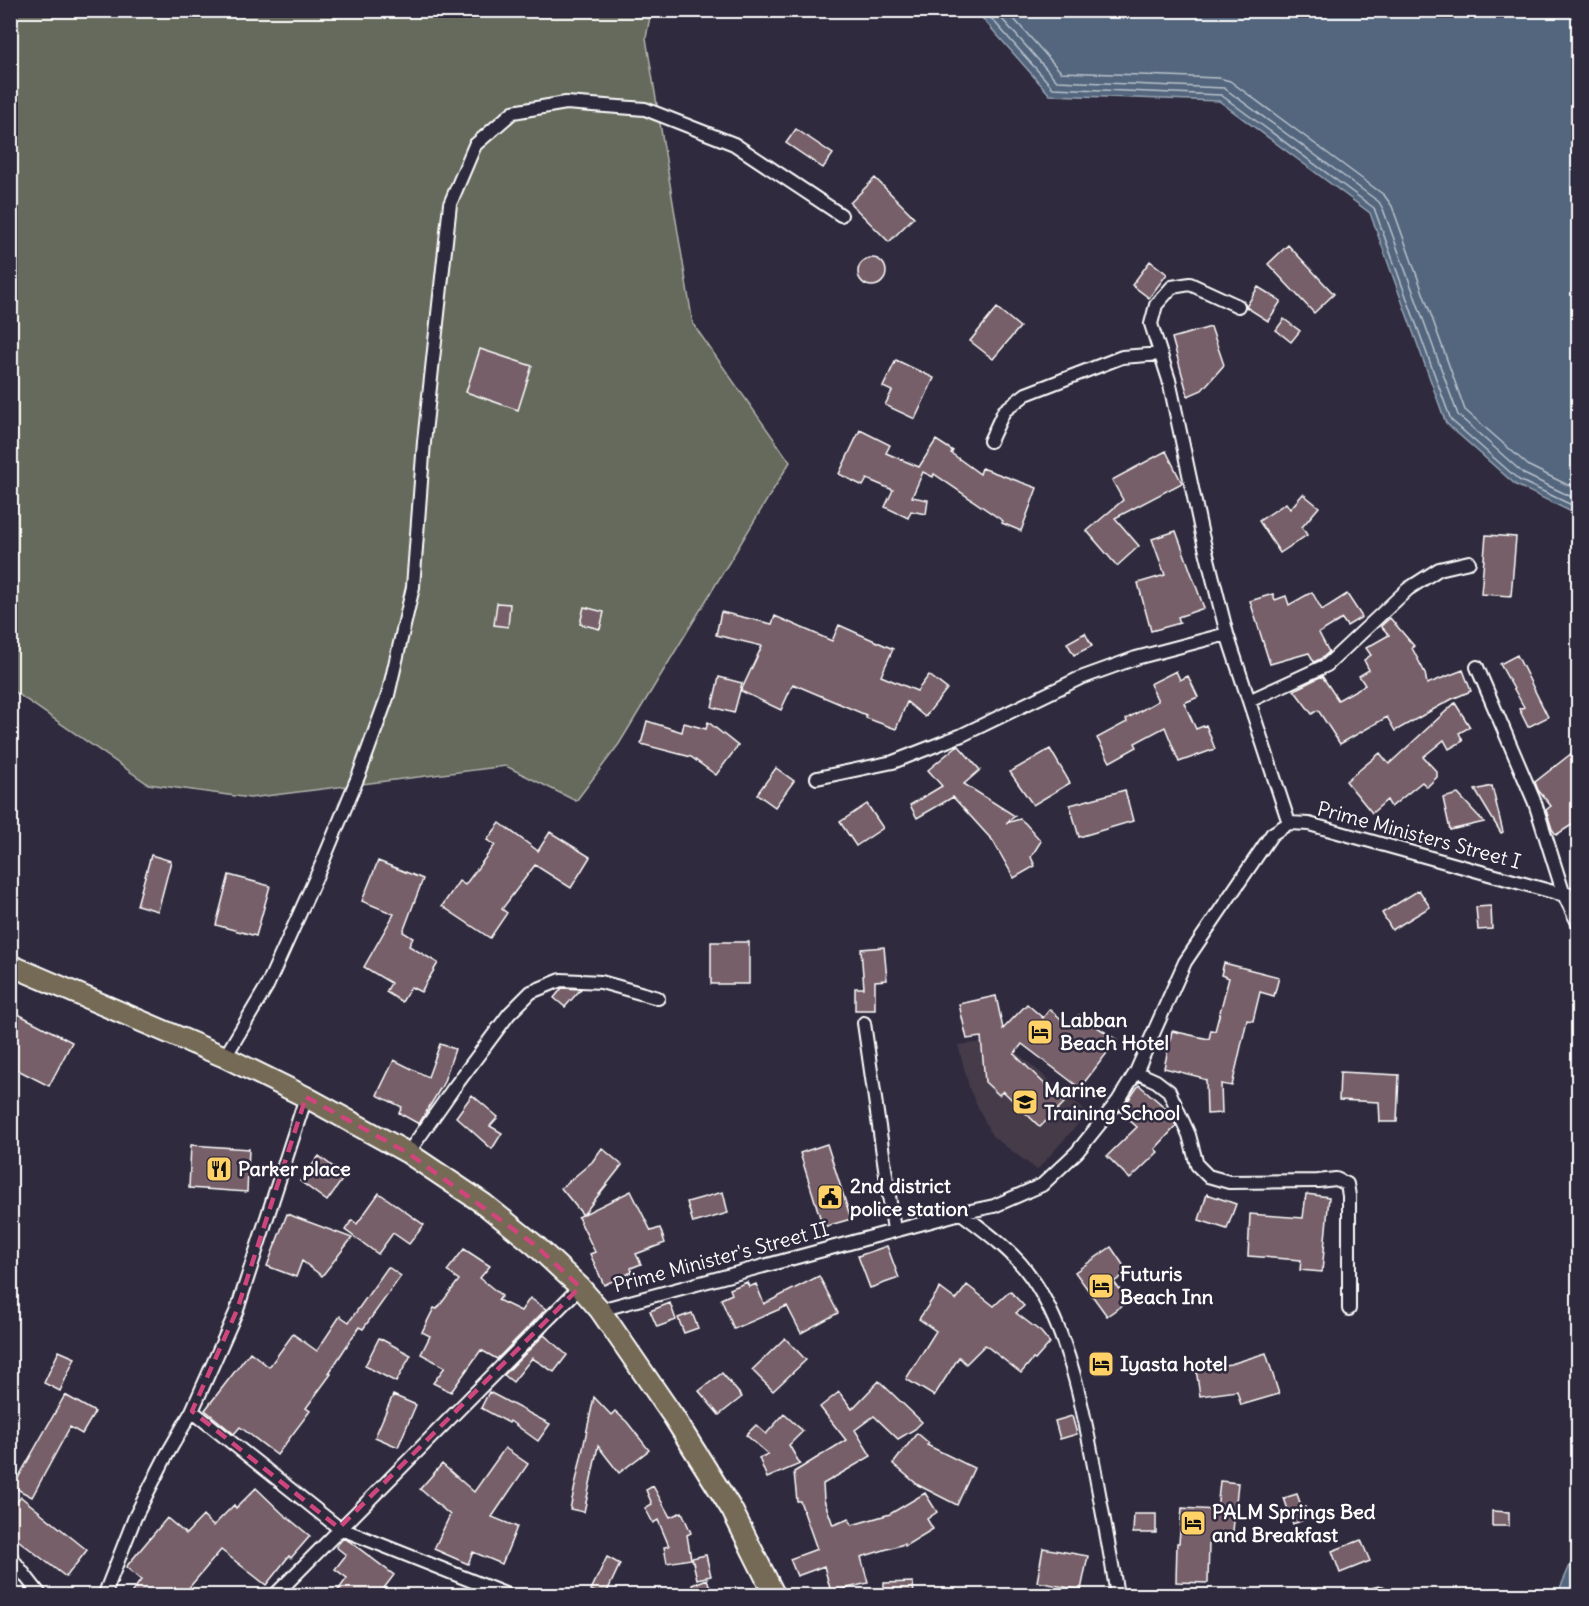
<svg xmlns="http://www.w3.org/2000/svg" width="1589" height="1606" font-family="Delius,sans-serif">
<rect width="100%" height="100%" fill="#2f2a3d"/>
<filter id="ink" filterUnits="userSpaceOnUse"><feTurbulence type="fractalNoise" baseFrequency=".0167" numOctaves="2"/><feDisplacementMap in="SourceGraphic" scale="12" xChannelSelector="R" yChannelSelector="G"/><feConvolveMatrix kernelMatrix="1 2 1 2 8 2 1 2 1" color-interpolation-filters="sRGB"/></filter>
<g filter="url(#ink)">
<path fill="#443a4a" d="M1002,1040L1088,1113L1037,1170L992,1136L970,1091L958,1045Z"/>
<path fill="#656a5c" stroke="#b2b4ae" stroke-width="1.5" d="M10,11H651L646,38L693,324L790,462L619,744L576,801L506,766L250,798L148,784L11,689Z"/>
<path fill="#52667e" stroke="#97a3b2" stroke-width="1.5" d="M976,11H1578V515L1516,485L1446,423L1370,213L1219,101L1050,95Z
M1578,1549V1595H1557L1575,1554Z"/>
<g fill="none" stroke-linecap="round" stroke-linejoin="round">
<path stroke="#bac2cb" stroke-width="1.5" d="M984,10L1053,88L1221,95L1374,208L1451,420L1519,480L1578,508
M994,10L1057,81L1224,88L1379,202L1383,209L1458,415L1524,474L1578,500
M1006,10L1061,72L1219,78L1230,81L1384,195L1392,206L1465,410L1529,466L1578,490"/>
</g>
<path fill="#765e67" stroke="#fff" stroke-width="1.5" d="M796,129L833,154L823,168L786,143Z
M875,178L914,217L889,242L850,203Z
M1288,245L1334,294L1314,313L1268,264Z
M858 272a14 14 0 1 1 28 0a14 14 0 1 1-28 0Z
M1150,261L1167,274L1149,298L1132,285Z
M1258,287L1281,301L1268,321L1246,307Z
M997,308L1020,327L993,359L970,341Z
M1284,319L1300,331L1291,342L1276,330Z
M1211,327L1224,365L1202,390L1188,396L1172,338Z
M480,349L532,366L518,410L466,392Z
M896,360L934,378L915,419L885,405L892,391L883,387Z
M860,430L890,445L886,453L919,467L936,440L953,451L951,453L980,474L982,468L1037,488L1021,531L1002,523L1003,521L934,474L933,477L923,472L912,497L928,500L926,514L911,511L908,518L885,507L893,490L867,479L863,486L839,474Z
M1166,451L1182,483L1115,518L1139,546L1117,566L1087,531L1123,500L1112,480Z
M1303,494L1319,507L1302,527L1307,535L1280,553L1259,521L1286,503L1290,509Z
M1176,531L1204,608L1178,617L1180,623L1151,631L1138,583L1165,575L1152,539Z
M1486,535L1516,537L1511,596L1481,594Z
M1312,592L1322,610L1347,594L1362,617L1347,626L1342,619L1319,633L1329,652L1322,658L1314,662L1309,653L1270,664L1250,601L1273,594L1275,600L1286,596L1289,605Z
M497,603L510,604L508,627L494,625Z
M584,607L604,612L600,629L580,624Z
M721,612L772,624L775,616L832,641L839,625L893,649L881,676L917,691L929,675L947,689L925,717L907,702L896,729L866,718V715L793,684L781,710L741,691L762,646L716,635Z
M1390,618L1414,646L1412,648L1425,673L1427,684L1463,670L1471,691L1452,699L1395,731L1387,717L1340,744L1318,710L1312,714L1294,690L1322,676L1338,700L1365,685L1359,676L1369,670L1364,660L1371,655L1366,648L1389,635L1381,626Z
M1085,633L1092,646L1074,655L1067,643Z
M1517,655L1548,717L1528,727L1519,709L1524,707L1500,664Z
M1176,671L1180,680L1188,676L1198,697L1184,703L1196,729L1206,725L1215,749L1179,762L1165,727L1135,743L1137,747L1110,762L1097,738L1127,722L1126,719L1158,701L1150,684Z
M719,677L742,683L734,713L712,707Z
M1455,703L1470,727L1459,733L1463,741L1449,749L1444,740L1423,757L1437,772V777L1427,787L1422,782L1391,807L1387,800L1372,813L1346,781L1380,753L1389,764Z
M647,721L682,732L684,723L706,729L708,722L738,746L716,775L691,757L641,744Z
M958,745L980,770L964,784L1015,816L1006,823L1020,819L1025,823L1041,841L1031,857L1035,866L1014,878L993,841L953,797L917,818L910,805L942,786L928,770Z
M1050,749L1070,783L1033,805L1010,772Z
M1572,753L1578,762V821L1556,835L1552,829L1546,810L1551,806L1538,790L1535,782Z
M776,768L794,781L775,807L757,794Z
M1492,786L1503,832L1501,833L1475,790Z
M1125,790L1133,821L1079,837L1070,805Z
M1458,794L1484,822L1450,830L1443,798Z
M867,804L883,828L856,846L840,822Z
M500,823L538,851L550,832L590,857L571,888L535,865L502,909L507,913L490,938L442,906L459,881L465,885L495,845L487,840Z
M151,855L171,861L158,911L137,905Z
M378,861L423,879L403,932L413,938L409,946L438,963L421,992L411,987L402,1002L386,992L391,983L364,967L394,914L362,901Z
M229,875L270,886L256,936L216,925Z
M1419,890L1430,907L1392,930L1382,913Z
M1491,906L1492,929L1478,930L1476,907Z
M711,942H749V984H711Z
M884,947L887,980L875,981V1010H855V988H864L861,949Z
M1224,963L1279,977L1274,996L1260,992L1253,1021L1247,1020L1232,1086L1221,1084L1222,1113L1207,1114L1206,1080L1200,1078V1077L1164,1068L1172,1031L1209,1039L1211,1030L1215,1031L1229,978L1221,975Z
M562,988L581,989L565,1007L554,998Z
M996,996L1003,1029L1027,1004L1043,1018L1050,1009L1070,1027L1079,1015L1117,1040L1080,1088L1022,1044L1014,1054L1064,1103L1040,1127L1003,1091L999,1095L985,1082L981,1037L967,1039L959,1004Z
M16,1013L72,1042L49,1086L10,1066V1023Z
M440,1044L455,1049L443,1084L419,1124L399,1113L402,1107L377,1095L394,1060L428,1077Z
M1340,1072L1399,1075L1397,1122H1380L1379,1102L1339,1100Z
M1139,1085L1169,1111L1176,1126L1155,1149L1158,1152L1130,1179L1107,1156L1137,1127L1120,1112Z
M472,1095L498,1117L490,1126L502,1133L492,1149L456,1117Z
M827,1144L851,1219L823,1227L800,1153Z
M191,1145L249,1149L247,1192L189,1188Z
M602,1148L622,1165L583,1215L561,1188L592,1162Z
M319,1156L345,1176L327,1201L300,1181Z
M631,1191L651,1231L660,1228L665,1243L636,1254L641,1264L631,1268L632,1272L604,1285L590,1254L595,1252L578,1217Z
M723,1192L728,1213L693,1223L687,1202Z
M379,1193L424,1225L409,1244L393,1233L378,1254L345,1230L352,1220L357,1224Z
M1207,1194L1236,1204L1227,1229L1199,1220Z
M1306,1194L1329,1197L1322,1272L1300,1270L1301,1260L1248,1256L1250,1214L1303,1218Z
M287,1214L352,1238L322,1276L302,1261L296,1277L267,1266Z
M887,1246L899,1278L870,1288L858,1256Z
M1111,1247L1128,1272L1114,1282L1128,1301L1107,1316L1075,1272Z
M464,1249L490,1266L480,1278L502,1296L498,1300L521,1311L530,1298L546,1309L497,1359L481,1350L451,1392L433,1383L445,1367L421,1354L430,1336L422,1332L434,1308L437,1309L459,1280L447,1271Z
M388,1267L401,1276L363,1329L359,1327L329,1373L331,1374L306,1408L310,1411L277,1455L240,1427L234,1434L205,1410L250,1352L269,1367L293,1334L317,1351L340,1316L349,1322Z
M819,1276L838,1313L801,1333L787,1306L734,1329L721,1299L732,1294L730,1289L747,1282L749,1287L756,1284L764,1304Z
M967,1285L994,1306L1010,1291L1024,1306L1016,1313L1041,1332L1050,1343L1035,1360L1033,1359L1021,1373L985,1345L966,1364L959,1357L934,1396L906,1379L936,1331L919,1319L940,1288L956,1300Z
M670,1303L676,1320L657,1327L650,1311Z
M692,1313L698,1328L684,1333L678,1318Z
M544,1335L567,1355L554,1372L532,1358L513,1382L504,1375Z
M379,1338L411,1355L396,1382L365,1366Z
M785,1338L806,1360L773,1391L752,1370Z
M59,1351L75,1358L60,1391L44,1383Z
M1266,1353L1279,1394L1241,1405L1237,1391L1200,1396L1196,1369L1231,1364Z
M722,1373L742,1397L719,1415L699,1391Z
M879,1381L922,1422L915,1429L898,1439L874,1416L855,1430L871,1456L823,1484L824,1500L833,1525L849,1519L852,1525L890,1514L925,1493L937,1512L927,1519L933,1529L905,1546L904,1544L861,1557L868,1583L831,1592L824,1566L797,1576L790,1559L817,1549L800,1501H797L794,1472L846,1440L820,1407L839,1392L852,1409Z
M489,1392L550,1424L538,1441L510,1421L509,1423L481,1408Z
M65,1395L95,1412L82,1434L70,1427L32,1497L13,1487Z
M393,1395L416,1405L398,1447L375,1437Z
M594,1397L611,1415L615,1411L627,1422L649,1450L619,1473L598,1446L584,1512L570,1509Z
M784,1414L803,1431L789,1445L800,1464L767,1478L759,1458L768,1454L746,1435L756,1425L766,1434Z
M1072,1416L1077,1434L1060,1439L1055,1421Z
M917,1433L929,1443L927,1445L974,1468L957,1505L918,1485L893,1464Z
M505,1448L528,1464L492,1517L517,1527L502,1564L473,1552L468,1564L434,1549L450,1515L420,1489L442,1464L474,1492Z
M1220,1481L1238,1483L1232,1540L1216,1538L1215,1542L1209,1541L1208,1583L1176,1582L1177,1543H1179L1182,1508L1217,1510Z
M653,1486L670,1517L682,1512L691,1533L687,1535L691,1559L667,1563L664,1547L669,1546L658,1520L653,1523L645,1508L652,1504L646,1490Z
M256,1488L282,1513L310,1536L291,1558L289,1556L266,1585L221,1550L182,1596H129L141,1580L126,1567L167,1518L186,1534L203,1516L213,1526L234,1505L236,1508Z
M1297,1494L1302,1508L1305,1507L1309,1518L1293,1524L1284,1498Z
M21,1497L87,1550L66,1577L10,1534V1510Z
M1492,1511L1509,1512V1526H1492Z
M1134,1514H1156V1533H1133Z
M343,1538L349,1541L394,1575L378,1596H334L347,1578L335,1569L346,1555L336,1547Z
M1361,1540L1370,1561L1340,1573L1332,1551Z
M1043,1548L1088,1556L1081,1590L1037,1582Z
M706,1555L711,1576L697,1579L692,1558Z
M607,1557L620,1564L605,1596H602L591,1590Z
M707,1579L713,1596H696L692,1585Z
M913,1582L914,1596H884V1583Z"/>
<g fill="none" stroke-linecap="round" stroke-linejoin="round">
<g stroke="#fff" stroke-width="16">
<path id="minor" d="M1238,306L1190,284L1172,287L1156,305L1151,324L1169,380L1202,535L1227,634L1289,823
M990,441L1004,411L1026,394L1122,357L1161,354
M1477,667L1535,803L1564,895L1578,923
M1249,701L1327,665L1408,589L1439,569L1469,562
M817,778L893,762L962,735L1078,679L1136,658L1227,634
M864,1023L894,1230
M225,1057L267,986L321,866L360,772L388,695L413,587L424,442L450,204L475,145L513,112L566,103L645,109L734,144L841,215
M1136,1072L1156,1081L1169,1091L1189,1135L1197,1165L1208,1176L1229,1182L1318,1181L1336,1179L1347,1184L1349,1196V1309
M408,1153L453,1089L509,1014L531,992L561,980L601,982L658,998
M961,1213L994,1206L1042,1185L1077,1152L1118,1101L1136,1072L1185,962L1272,834L1289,823L1309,824L1564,895L1578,893
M600,1310L961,1213C985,1231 1014,1252 1031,1277C1072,1335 1086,1424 1099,1493C1105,1527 1112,1561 1117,1596
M192,1411L339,1528L510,1596
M10,1556L41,1596
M104,1596L135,1517L165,1458L192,1411L237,1310L306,1097
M274,1596L580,1287
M1369,1596L1381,1593"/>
</g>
<g stroke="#fff" stroke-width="24">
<path id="trunk" d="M10,965L225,1057L306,1097L408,1153L484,1204L535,1245L580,1287L600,1310L673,1416L732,1510L775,1596"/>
</g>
<use href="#minor" stroke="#2f2a3d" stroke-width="12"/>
<use href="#trunk" stroke="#756a55" stroke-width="20"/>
</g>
</g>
<path fill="none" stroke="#ce467c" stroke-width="4.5" stroke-dasharray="12 8" stroke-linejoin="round" d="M306,1097L408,1153L535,1245L580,1287L339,1528L192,1411L237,1310Z"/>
<defs>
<g id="hotel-square" transform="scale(1.35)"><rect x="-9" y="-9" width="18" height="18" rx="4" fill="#ffd166" stroke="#2f2a3d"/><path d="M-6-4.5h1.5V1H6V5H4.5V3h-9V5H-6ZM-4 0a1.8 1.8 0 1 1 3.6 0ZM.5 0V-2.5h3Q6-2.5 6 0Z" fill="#111"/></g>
<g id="school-square" transform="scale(1.35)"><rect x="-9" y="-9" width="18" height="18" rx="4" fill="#ffd166" stroke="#2f2a3d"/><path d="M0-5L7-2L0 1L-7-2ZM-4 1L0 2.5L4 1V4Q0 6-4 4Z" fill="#111"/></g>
<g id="restaurant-square" transform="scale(1.35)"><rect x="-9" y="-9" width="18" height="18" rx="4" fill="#ffd166" stroke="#2f2a3d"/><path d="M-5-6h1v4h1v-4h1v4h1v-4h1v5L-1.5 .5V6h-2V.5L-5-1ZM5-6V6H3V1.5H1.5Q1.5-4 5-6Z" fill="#111"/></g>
<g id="civic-square" transform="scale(1.35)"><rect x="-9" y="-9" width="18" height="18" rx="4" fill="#ffd166" stroke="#2f2a3d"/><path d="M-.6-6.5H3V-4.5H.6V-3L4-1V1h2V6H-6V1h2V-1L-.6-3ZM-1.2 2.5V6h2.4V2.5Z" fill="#111"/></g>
</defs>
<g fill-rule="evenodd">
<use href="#hotel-square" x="1040" y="1032"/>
<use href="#school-square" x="1025" y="1102"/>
<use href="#restaurant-square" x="219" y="1169"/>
<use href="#civic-square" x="830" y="1197"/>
<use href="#hotel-square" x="1101" y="1286"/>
<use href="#hotel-square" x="1101" y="1364"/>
<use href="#hotel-square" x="1193" y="1523"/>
</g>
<g text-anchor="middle" stroke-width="5" stroke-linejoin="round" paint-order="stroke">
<g font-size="20" fill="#fff" stroke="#2f2a3d">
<text transform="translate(1419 835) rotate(15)" y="7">Prime Ministers Street I</text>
<text transform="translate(721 1257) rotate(-15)" y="7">Prime Minister's Street II</text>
</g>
<g font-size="20" font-weight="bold" fill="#fff" stroke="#2f2a3d" text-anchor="start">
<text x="1060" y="1027">Labban<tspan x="1060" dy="23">Beach Hotel</tspan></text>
<text x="1044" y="1097">Marine<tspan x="1044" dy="23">Training School</tspan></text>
<text x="238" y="1176">Parker place</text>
<text x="850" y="1193">2nd district<tspan x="850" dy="23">police station</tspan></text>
<text x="1120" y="1281">Futuris<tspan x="1120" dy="23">Beach Inn</tspan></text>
<text x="1120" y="1371">Iyasta hotel</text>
<text x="1212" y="1519">PALM Springs Bed<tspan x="1212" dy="23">and Breakfast</tspan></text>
</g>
</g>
<rect width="1589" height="1606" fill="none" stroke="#2f2a3d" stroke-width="36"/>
<rect x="18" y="18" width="1553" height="1570" fill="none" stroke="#fff" stroke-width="2" filter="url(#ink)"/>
</svg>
